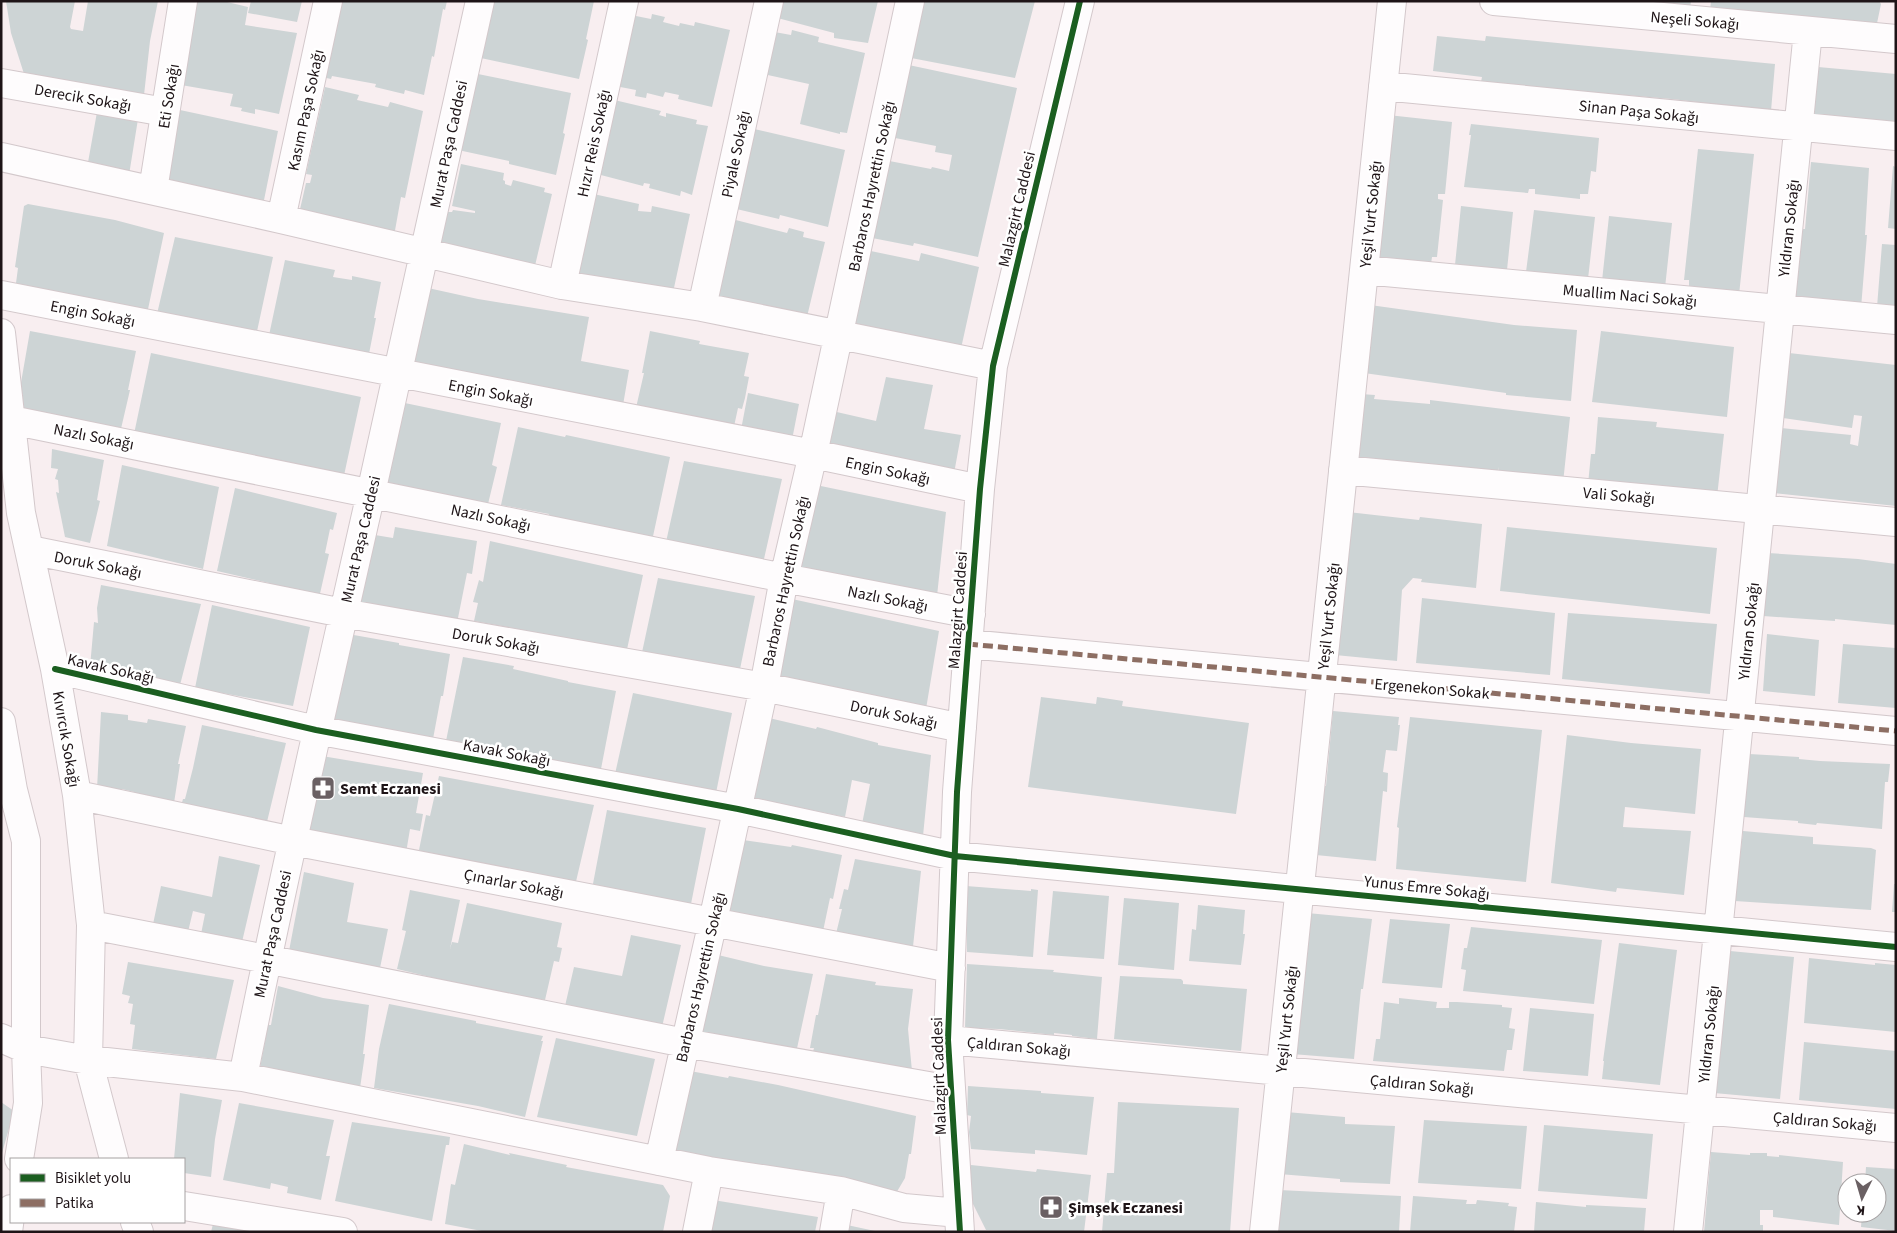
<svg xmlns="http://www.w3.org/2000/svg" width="1897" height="1233" font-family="'Source Sans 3',sans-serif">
<rect width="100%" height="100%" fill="#f8eef0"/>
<path fill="#cdd4d5" d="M6,1H75L70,27L71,29L83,31L88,1H158L150,41L144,95L25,77L11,33Z
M197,1H223L248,7L245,25L297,33L279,114L255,109V114L241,111L242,108L230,106L233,94L181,85Z
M251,1H302L297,22L248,13Z
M339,1H447L445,10L443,9L434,57L432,56L424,95L405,90L404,94L375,87L376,84L332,76L331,79L322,77Z
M492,1H594L586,39L588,40L579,79L476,57Z
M775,1H878L868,43L834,38V33L770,16Z
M915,1H1035L1015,78L906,57Z
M1631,1H1691L1690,9Z
M1711,1H1879L1881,4L1876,28L1710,10Z
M652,14L665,17L663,22L679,26L680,23L694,26L695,22L730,30L712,107L678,99L679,95L665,92L663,97L647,93L646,98L635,96L636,90L615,86L631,15L651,19Z
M792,30L819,37L818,42L865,53L847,133L840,132V134L800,124L809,84L759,73L769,31L791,35Z
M1437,36L1485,41L1486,36L1775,64L1771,111L1672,99L1577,91V92L1481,82L1482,77L1433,71Z
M904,64L1017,88L978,257L914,243L913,246L862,236L879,159L931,169L932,167L949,171L952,155L935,152L936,146L890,137Z
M1818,67L1896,74V123L1814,116Z
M473,73L571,93L563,133L565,134L556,175L509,164V161L458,150Z
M325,87L359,95L357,100L388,107L390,102L423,111L405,198L401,197L394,236L298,218L306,183H310L312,175L306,174Z
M610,99L661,111L659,115L666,117V113L697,120L696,124L708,126L692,195L681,191L680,196L649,188L650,184L644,183L643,186L597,174Z
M180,110L278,131L263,205L167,187Z
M97,112L138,119L129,175L87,168Z
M1388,115L1452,122L1445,194H1438V199L1443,200L1437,257H1432L1431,264L1372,258Z
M1471,124L1599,138L1596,172L1591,171L1588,194H1580V199L1535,194V189H1529L1528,193L1464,187L1471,135H1469Z
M746,127L845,150L828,227L780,215L779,219L728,207Z
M1698,149L1754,154L1739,295L1689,290V280H1684Z
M1811,162L1869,168L1865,235H1867L1861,308L1794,302L1801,229H1805Z
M461,164L504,173L503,180L505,181V184L511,186L513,180L545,188L544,192L552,194L533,274L439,246L448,212H452L453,210L475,213V211L452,206Z
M1893,166L1896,167V229L1888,228Z
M589,193L639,204L638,211L651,212L652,206L690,214L672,297L578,278Z
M28,204L115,220L164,233L147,314L18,287L16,283L18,268L15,267L24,206Z
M1461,206L1513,212L1507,270L1455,265Z
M1534,210L1595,217L1588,279L1526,272Z
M1609,216L1672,223L1665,288L1602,281Z
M724,217L787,233L789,228L804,232L803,237L825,242L805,325L704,302Z
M175,237L273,257L256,336L157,314Z
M1882,244L1896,245V309L1877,307Z
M861,249L919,261L921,253L979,267L960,353L844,328Z
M285,260L335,270L333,277L352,280V276L381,282L374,318H376L368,359L268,340Z
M428,288L478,299L589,317L581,361L629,370L622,411L411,367Z
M1370,305L1514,325L1577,330L1571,401L1506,395V393L1364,373Z
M30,331L136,351L128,390H130L120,433L20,411L23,394H19Z
M650,331L700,341L699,344L749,353L744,376L749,377L745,398L742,409L738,408L733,431L635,412L644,373H642Z
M1601,331L1734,347L1727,417L1592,402Z
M151,353L361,397L343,480L134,434Z
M1789,353L1896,365V506L1774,493L1781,428L1851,435L1850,444L1858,446L1862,416L1854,415L1852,428L1783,418Z
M886,377L933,385L924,429L961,435L953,479L819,454L828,410L876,421Z
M748,393L799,404L791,445L740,435Z
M1361,394L1375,395L1374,399L1430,404V400L1570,417L1563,483L1498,477L1499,467L1497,476L1421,468L1355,456Z
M400,402L501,423L492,465L497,467L488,504L383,485Z
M1598,417L1657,422L1656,427L1724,434L1717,497L1588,484L1591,454H1595Z
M518,427L565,437L566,435L670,457L652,541L548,517L549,514L501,505Z
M52,449L104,460L97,500L100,501L90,543L65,537L56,492L59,493L58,480L55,479L58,469L51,468Z
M684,461L782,479L764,559L666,542Z
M122,465L219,487L203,569L107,546Z
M816,485L946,512L937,596L798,568Z
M235,488L337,513L333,530L330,529L325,553L329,554L319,598L268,585L269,583L217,571Z
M1348,512L1419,520L1420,517L1482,524L1476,588L1421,582L1422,579L1413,578L1402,590L1397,661L1335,655Z
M395,527L477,541L472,574L467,573L458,618L454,620L359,604L375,535L393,538Z
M1507,527L1717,548L1710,614L1500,591Z
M490,541L643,575L626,654L522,632L523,630L474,621L478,603L473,602L479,580L483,582Z
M1768,553L1858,559L1896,564V625L1835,619V621L1763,616Z
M658,578L755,596L739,674L641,657Z
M101,585L201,604L180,685L90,667L94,622L98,623L97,608Z
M1422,598L1555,613L1550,675L1416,663Z
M792,599L939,631L925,715L774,682Z
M212,605L310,627L293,706L195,688Z
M1568,613L1717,624L1710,694L1562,679Z
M348,634L399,643V645L450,654L443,696H441L433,739L333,722Z
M1767,634L1819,640L1815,696L1763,691Z
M1843,644L1896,648V708L1838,703Z
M463,657L514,666L513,669L568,681V682L616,691L601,769L446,741Z
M633,693L732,713L716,793L615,774Z
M1041,697L1096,704L1097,697L1123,701L1122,706L1249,723L1236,814L1028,787Z
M1333,711L1399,717L1398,725H1400L1397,751L1386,750L1383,772L1388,773L1387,792L1383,791L1376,861L1316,855L1323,786H1326Z
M101,712L128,715V720L147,723L148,719L186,726L178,764H180L174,803L133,796L134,792L122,789V793L97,789Z
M1410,717L1542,730L1526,882L1396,869L1399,828L1397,827Z
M769,718L816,729L817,727L878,743V745L931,755L923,836L862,824L870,784L852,780L845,817L754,798Z
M202,725L286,743L266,826L181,806L183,799H185L193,768Z
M1567,735L1631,743L1701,749L1695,814L1625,807L1623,827L1691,831L1684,895L1617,888L1616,892L1551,883Z
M1749,754L1799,757V759L1820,761L1890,764L1888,782H1885L1882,829L1817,823L1816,825L1798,823V821L1744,817Z
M322,756L423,773L416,813L423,814L420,831L410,829L406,853L306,838Z
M439,776L594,805L574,890L419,860L421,851L419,850L426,815L430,816Z
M607,810L706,828L690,909L592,889Z
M1743,831L1813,837V844L1871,848L1876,850L1871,910L1735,901Z
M743,840L791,847L792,845L842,855L833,899L830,898L822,936L724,918Z
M219,856L260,865L242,942L201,934L205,914L193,911L187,936L152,929L161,886L212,897Z
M855,859L921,871L912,956L834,942L842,909H839L844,889L848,890Z
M304,872L354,883L347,922L388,929L380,968L289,951Z
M1894,884H1896V912H1892Z
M966,886L1031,891V889L1038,890L1033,957L967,952Z
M410,890L460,900L450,949L452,942L458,943L467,903L562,923L557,947L562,948L559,962L554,961L545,1000L443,982V980L397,969L406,931L402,930Z
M1053,891L1109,896L1104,959L1047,955Z
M1124,898L1179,903L1174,970L1118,965Z
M1198,905L1245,910L1243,934H1245L1241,965L1189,961L1192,929L1196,930Z
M1307,913L1372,919L1363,989H1361L1354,1059L1292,1054Z
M1390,919L1450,924L1442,988L1382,983Z
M1471,927L1602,940L1594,1004L1463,991L1466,970L1461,969L1464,948H1467Z
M631,935L681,945L662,1027L565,1006L574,967L622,976Z
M1619,943L1677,950L1660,1085L1602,1079L1604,1061H1603Z
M1730,951L1794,957L1780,1099L1714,1093Z
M718,955L764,966L813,974L796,1053L699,1034Z
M1809,958L1875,965V963L1896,965V1032L1804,1023Z
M128,962L234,980L216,1059L132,1049L135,1025L130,1024L133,1004L128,1003L130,996L122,994Z
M967,964L1054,970L1053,972L1102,977L1097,1039L1072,1036V1035L1054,1033V1035L999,1029L965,1028Z
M826,974L876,982L875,985L913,989L908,1029L912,1071L812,1055L814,1048H810L816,1015H818Z
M1120,976L1181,979L1183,981V984L1247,989L1241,1051L1114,1039Z
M278,986L323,998L369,1005L363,1054H365L360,1088L260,1068L268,1025H271Z
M1399,998L1437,1002L1436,1008H1449V1002H1457L1502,1005V1007L1512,1008L1509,1028L1515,1029L1512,1050H1507L1504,1071L1373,1061L1376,1039H1380L1384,1002L1399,1004Z
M389,1004L476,1021V1023L543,1036L541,1041H543L525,1117L478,1106L374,1088L379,1049Z
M1530,1008L1594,1014L1588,1076L1523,1071Z
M556,1038L655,1059L637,1136L537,1117Z
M1804,1042L1896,1051V1109L1799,1100Z
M690,1071L728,1078L729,1076L778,1085L916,1116L911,1154H909L905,1178L895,1195L675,1158L682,1109Z
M968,1086L1041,1091V1093L1094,1097L1087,1155L1035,1150V1154L971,1149L969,1132L971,1116L967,1115Z
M180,1093L222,1100L215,1139L211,1177L184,1173V1159H174Z
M1,1102L14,1111L2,1153H1Z
M1118,1102L1239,1108L1230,1232H1102L1107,1173H1114Z
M239,1103L334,1120L326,1156H330L321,1200L287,1193L288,1187L271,1183L270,1189L223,1180Z
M1286,1112L1345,1117V1124L1395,1126L1390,1184L1340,1182V1179L1279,1174Z
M1424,1120L1527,1126L1521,1189L1418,1183Z
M352,1122L450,1137L449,1145H446L432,1221L335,1201Z
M1544,1125L1653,1134L1647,1199L1538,1191Z
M464,1144L510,1155L509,1153L567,1165L566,1167L663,1185L670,1196L663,1232H487L445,1224L451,1184L455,1185Z
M1711,1152L1750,1155V1153H1767V1156L1779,1157V1155L1843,1162L1839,1225L1773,1217V1210H1760V1225H1763V1232H1704Z
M971,1165L1036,1172L1037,1169L1091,1175L1084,1232L986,1230L971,1200Z
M1866,1167L1896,1169V1231L1861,1227L1862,1213H1877V1183H1865Z
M1279,1190L1401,1196L1399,1232H1275Z
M1413,1196L1467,1200L1466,1204H1476L1477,1200L1509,1203L1508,1206L1517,1207L1514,1232H1410Z
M713,1200L818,1217L815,1232H707Z
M1536,1202L1586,1207V1205L1646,1208L1644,1232H1534Z
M214,1220L280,1232H211Z
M847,1225L875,1231V1232H845Z"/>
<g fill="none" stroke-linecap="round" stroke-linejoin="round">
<g stroke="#d3c8cb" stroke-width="30">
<path id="minor" d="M1494,1L1896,39
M1,83L165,112
M1383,86L1896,136
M1,157L281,219L562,285L702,307L993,366
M153,190L183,1
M281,219L328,1
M1364,270L1896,320
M562,285L624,1
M1,295L813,454L980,489
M702,307L769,1
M1,333L21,513L55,669L77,795L91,925L88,1060L114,1159
M11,420L784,578L971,614
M1343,470L1896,522
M30,550L343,613L764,687L962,728
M968,644L1896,731
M55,669L316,730L738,809L955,856L1896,947
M1,722L13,790L26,841V1049L28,1103L19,1159
M77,795L293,841L951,968
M91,925L266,959L685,1043L951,1090
M1,1038L26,1049L88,1060L243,1077L709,1171L841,1191L904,1208L959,1213
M948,1040L1896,1128
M243,1077C282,882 327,688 371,493C408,329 443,165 480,1
M659,1161L713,921L764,687L784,578L813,454L910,1
M184,1206L343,1232
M135,1222L139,1232
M8,1232L11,1209
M697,1232L709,1171
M834,1232L841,1191
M960,1232L948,1040L957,792L980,489L993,366L1080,1
M1264,1232L1392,1
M1688,1232L1808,31"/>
</g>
<use href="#minor" stroke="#fefcfd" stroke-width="28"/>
<path stroke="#8d6e63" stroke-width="5" stroke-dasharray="10 5" stroke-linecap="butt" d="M968,644L1896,731"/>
<g stroke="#fff" stroke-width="9">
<path id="cycleway" d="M55,669L316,730L738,809L955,856L1896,947
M960,1232L948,1040L957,792L980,489L993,366L1080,1"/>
</g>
<use href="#cycleway" stroke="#1b5e20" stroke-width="6"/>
</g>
<defs>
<g id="pharmacy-square" transform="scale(1.25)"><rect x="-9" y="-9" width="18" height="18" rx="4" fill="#6a6063" stroke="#fff"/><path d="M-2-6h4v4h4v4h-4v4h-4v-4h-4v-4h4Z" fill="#fff"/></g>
</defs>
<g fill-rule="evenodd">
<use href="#pharmacy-square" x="323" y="788"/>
<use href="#pharmacy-square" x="1051" y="1207"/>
</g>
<g text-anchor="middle" stroke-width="5" stroke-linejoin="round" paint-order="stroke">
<g font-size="16" fill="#1e1417" stroke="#fff">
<text transform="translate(1695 20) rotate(5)" y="6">Neşeli Sokağı</text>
<text transform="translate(168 96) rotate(-81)" y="6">Eti Sokağı</text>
<text transform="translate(83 97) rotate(10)" y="6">Derecik Sokağı</text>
<text transform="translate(305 110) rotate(-78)" y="6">Kasım Paşa Sokağı</text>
<text transform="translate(1639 111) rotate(6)" y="6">Sinan Paşa Sokağı</text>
<text transform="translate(593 143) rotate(-78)" y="6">Hızır Reis Sokağı</text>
<text transform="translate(448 144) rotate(-78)" y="6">Murat Paşa Caddesi</text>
<text transform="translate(735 154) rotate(-78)" y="6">Piyale Sokağı</text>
<text transform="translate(871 186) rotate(-78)" y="6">Barbaros Hayrettin Sokağı</text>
<text transform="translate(1016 209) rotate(-77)" y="6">Malazgirt Caddesi</text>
<text transform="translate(1370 214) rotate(-84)" y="6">Yeşil Yurt Sokağı</text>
<text transform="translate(1788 228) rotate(-84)" y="6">Yıldıran Sokağı</text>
<text transform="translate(1630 295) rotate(5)" y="6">Muallim Naci Sokağı</text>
<text transform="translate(93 313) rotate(11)" y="6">Engin Sokağı</text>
<text transform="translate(491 392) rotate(11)" y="6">Engin Sokağı</text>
<text transform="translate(94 436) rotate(11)" y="6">Nazlı Sokağı</text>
<text transform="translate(888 470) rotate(12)" y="6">Engin Sokağı</text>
<text transform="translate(1619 495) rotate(5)" y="6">Vali Sokağı</text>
<text transform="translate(491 517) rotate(12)" y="6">Nazlı Sokağı</text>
<text transform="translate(360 539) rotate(-77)" y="6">Murat Paşa Caddesi</text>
<text transform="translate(98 564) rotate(11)" y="6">Doruk Sokağı</text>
<text transform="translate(785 581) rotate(-78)" y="6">Barbaros Hayrettin Sokağı</text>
<text transform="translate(888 598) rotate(11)" y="6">Nazlı Sokağı</text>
<text transform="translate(957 610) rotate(-86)" y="6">Malazgirt Caddesi</text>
<text transform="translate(1328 616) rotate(-84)" y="6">Yeşil Yurt Sokağı</text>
<text transform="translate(1748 631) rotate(-84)" y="6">Yıldıran Sokağı</text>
<text transform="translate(496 640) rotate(10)" y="6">Doruk Sokağı</text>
<text transform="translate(111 668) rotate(13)" y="6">Kavak Sokağı</text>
<text transform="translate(1432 688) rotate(5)" y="6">Ergenekon Sokak</text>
<text transform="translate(894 714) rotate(12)" y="6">Doruk Sokağı</text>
<text transform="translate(67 739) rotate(80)" y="6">Kıvırcık Sokağı</text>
<text transform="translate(507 752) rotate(11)" y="6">Kavak Sokağı</text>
<text transform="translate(514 883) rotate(11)" y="6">Çınarlar Sokağı</text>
<text transform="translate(1427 887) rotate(6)" y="6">Yunus Emre Sokağı</text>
<text transform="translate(272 934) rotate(-78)" y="6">Murat Paşa Caddesi</text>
<text transform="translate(700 977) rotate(-77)" y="6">Barbaros Hayrettin Sokağı</text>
<text transform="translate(1286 1019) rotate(-84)" y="6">Yeşil Yurt Sokağı</text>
<text transform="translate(1708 1034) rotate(-84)" y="6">Yıldıran Sokağı</text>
<text transform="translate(1019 1046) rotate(5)" y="6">Çaldıran Sokağı</text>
<text transform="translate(938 1076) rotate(-92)" y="6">Malazgirt Caddesi</text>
<text transform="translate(1422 1084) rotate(5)" y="6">Çaldıran Sokağı</text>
<text transform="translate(1825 1121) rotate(5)" y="6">Çaldıran Sokağı</text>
</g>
<g font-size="16" font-weight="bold" fill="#1e1417" stroke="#fff" text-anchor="start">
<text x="340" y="794">Semt Eczanesi</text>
<text x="1068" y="1213">Şimşek Eczanesi</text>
</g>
</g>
<rect width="1897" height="1233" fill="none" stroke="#1e1417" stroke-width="5"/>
<rect x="10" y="1158" width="175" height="65" fill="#ffffff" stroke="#a5a1a2"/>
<rect x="20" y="1174" width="25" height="8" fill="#1b5e20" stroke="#a5a1a2"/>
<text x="55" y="1183" font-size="15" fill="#1e1417">Bisiklet yolu</text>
<rect x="20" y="1199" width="25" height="8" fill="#8d6e63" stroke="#a5a1a2"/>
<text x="55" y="1208" font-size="15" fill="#1e1417">Patika</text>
<g transform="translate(1862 1198) rotate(185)"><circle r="24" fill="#ffffff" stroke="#a5a1a2"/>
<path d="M0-4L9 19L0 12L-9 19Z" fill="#6a6063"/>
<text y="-8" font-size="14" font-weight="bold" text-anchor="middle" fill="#1e1417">K</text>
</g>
</svg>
